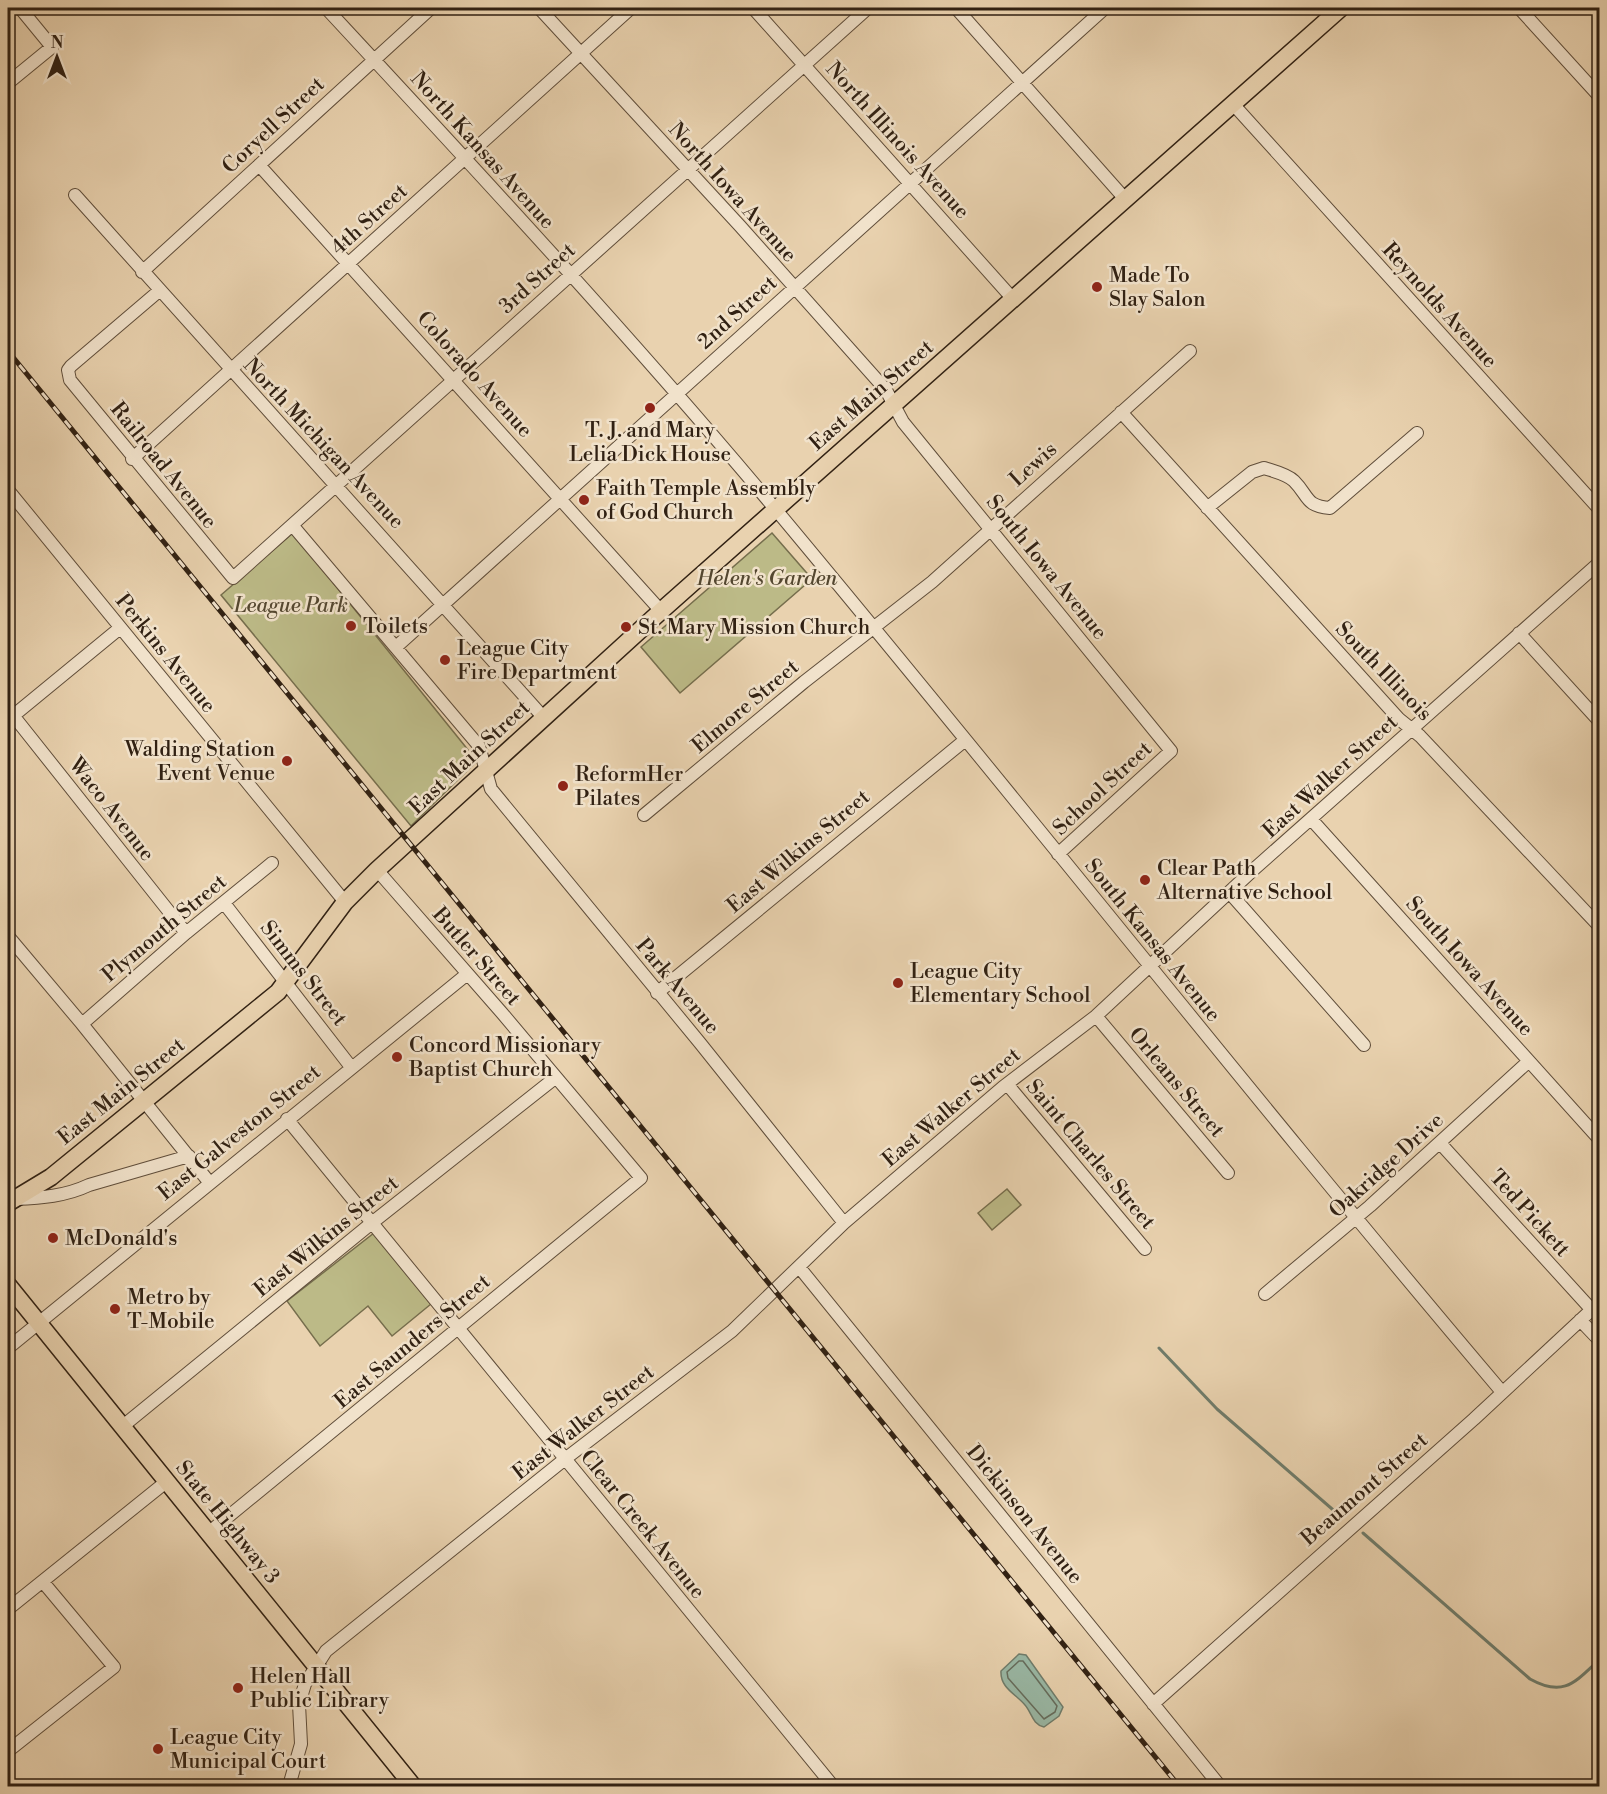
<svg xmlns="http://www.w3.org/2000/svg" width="1607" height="1794" font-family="'Libre Bodoni',serif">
<rect width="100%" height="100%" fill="#e9d2af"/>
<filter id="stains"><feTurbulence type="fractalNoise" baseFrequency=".00333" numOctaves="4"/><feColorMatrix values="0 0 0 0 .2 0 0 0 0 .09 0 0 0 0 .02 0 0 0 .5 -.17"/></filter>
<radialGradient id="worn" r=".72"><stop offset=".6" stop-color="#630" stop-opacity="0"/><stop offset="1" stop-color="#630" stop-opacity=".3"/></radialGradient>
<path fill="#bcba87" stroke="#766e4d" stroke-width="1.5" d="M293,533L477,761L411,826L221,595Z
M772,533L812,579L680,693L641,647Z
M1007,1189L1021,1205L992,1230L978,1213Z
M374,1233L431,1304L392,1336L368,1306L320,1346L287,1301Z"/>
<path fill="#99b8a5" stroke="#6f7c6b" stroke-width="1.5" d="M1019,1654L1026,1655L1063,1707L1059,1716L1044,1727C1032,1724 1032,1713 1025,1705C1016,1694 1000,1688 1001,1671Z"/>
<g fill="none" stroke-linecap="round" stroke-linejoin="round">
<path stroke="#656c5c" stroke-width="1.5" d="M1019,1661H1023L1057,1706L1055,1712L1044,1719L1008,1678L1007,1672Z"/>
<path stroke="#6f7c6b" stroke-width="3" d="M1159,1348L1217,1409L1339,1515
M1363,1533L1530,1679C1564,1698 1575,1682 1600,1659"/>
<g stroke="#5f4d3a" stroke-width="14">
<path id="minor" d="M326,8C479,173 633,339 777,511C1021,803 1256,1102 1502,1392
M539,8L740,226L886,390L903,422L1171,751L1058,854
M753,8L1013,299
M956,8L1126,200
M1519,8L1600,97
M8,83L52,47L20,8
M1233,104L1600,510
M259,165L661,611
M75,195L544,718
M142,272L431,8
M159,291L71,366L68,370L70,380L233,578L868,8
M1121,412L1399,719L1420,736L1600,927
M132,459L631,8
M8,490L345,902
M1207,508L1252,472L1264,468C1273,471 1287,474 1294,481C1309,496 1305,506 1330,508L1417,433
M293,526L479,746L491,789L700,1043L844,1223
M1519,633L1600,722
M396,647L1105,8
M8,709L186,933
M8,720L120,628
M644,815L804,682L932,582L1190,351
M1311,819L1600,1140
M1229,892L1364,1045
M224,903L351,1067
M8,936L82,1024L209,1182
M657,993L964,741
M1096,1016L1228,1173
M82,1024L186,933L272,863
M1007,1084L1145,1249
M287,1119L833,1786
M1440,1143L1591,1309
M16,1199C41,1198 66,1196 89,1185L189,1156
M799,1267L1220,1786
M1265,1294L1370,1206L1529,1061
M1580,1320L1600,1341
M8,1348L466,975
M123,1426L373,1222L555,1078
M207,1534L641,1178L502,1013L377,870
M8,1609L166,1482
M1153,1704L1474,1419L1600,1302
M8,1751L114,1667L43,1582
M289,1786L301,1744L299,1704L305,1684L326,1651L565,1459L732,1331L844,1223L1003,1087L1096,1016L1253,870L1600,562"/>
</g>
<g stroke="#312113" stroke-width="19">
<path id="major" d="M8,1203L51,1177L278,992L345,902L377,870L661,611L1341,8
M8,1285L413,1786"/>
</g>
<use href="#minor" stroke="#f1e2cb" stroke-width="12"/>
<use href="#major" stroke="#e9d2af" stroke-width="16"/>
<g stroke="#312113" stroke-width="5">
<path id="rail" d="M8,351L1179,1786"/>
</g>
<use href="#rail" stroke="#f1e2cb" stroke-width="3" stroke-dasharray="9" stroke-linecap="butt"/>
</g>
<g fill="#8f2418" stroke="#f1e2cb" stroke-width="2">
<circle cx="1097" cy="287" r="6"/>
<circle cx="650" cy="408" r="6"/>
<circle cx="584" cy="500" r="6"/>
<circle cx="351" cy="626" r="6"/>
<circle cx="626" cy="627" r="6"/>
<circle cx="445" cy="660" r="6"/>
<circle cx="287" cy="761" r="6"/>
<circle cx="563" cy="786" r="6"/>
<circle cx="1145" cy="880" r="6"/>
<circle cx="898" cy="983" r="6"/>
<circle cx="397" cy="1057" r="6"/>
<circle cx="53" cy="1238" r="6"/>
<circle cx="115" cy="1309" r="6"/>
<circle cx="238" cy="1688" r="6"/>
<circle cx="158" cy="1749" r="6"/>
</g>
<g text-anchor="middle" stroke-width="5" stroke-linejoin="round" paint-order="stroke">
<g font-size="21" fill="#312113" stroke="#f1e2cb">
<text transform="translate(273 125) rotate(-43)" y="7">Coryell Street</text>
<text transform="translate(898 140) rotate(48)" y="7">North Illinois Avenue</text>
<text transform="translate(483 150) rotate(48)" y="7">North Kansas Avenue</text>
<text transform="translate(733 192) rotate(48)" y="7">North Iowa Avenue</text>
<text transform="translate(369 219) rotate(-42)" y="7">4th Street</text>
<text transform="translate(537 278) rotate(-42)" y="7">3rd Street</text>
<text transform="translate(1440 305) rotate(48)" y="7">Reynolds Avenue</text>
<text transform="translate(737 312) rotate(-42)" y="7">2nd Street</text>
<text transform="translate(475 374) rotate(48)" y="7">Colorado Avenue</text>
<text transform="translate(871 395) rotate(-41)" y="7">East Main Street</text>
<text transform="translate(324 443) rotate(47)" y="7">North Michigan Avenue</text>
<text transform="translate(1033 464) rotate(-42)" y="7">Lewis</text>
<text transform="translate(164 465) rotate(51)" y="7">Railroad Avenue</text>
<text transform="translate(1047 567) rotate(51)" y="7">South Iowa Avenue</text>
<text transform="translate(166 653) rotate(51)" y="7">Perkins Avenue</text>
<text transform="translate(1384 671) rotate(46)" y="7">South Illinois</text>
<text transform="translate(745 706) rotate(-40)" y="7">Elmore Street</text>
<text transform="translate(469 757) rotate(-43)" y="7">East Main Street</text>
<text transform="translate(1330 776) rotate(-42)" y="7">East Walker Street</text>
<text transform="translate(1102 788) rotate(-43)" y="7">School Street</text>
<text transform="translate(112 809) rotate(52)" y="7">Waco Avenue</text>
<text transform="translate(798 851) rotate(-40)" y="7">East Wilkins Street</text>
<text transform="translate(164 928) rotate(-40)" y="7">Plymouth Street</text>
<text transform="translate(1153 940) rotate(51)" y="7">South Kansas Avenue</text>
<text transform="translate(477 956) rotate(49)" y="7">Butler Street</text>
<text transform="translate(1470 966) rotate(48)" y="7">South Iowa Avenue</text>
<text transform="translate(304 973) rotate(52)" y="7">Simms Street</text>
<text transform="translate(678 986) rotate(50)" y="7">Park Avenue</text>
<text transform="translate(1177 1082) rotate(50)" y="7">Orleans Street</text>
<text transform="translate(121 1091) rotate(-39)" y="7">East Main Street</text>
<text transform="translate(951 1107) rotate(-40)" y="7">East Walker Street</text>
<text transform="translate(239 1132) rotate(-39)" y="7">East Galveston Street</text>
<text transform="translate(1091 1154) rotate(50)" y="7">Saint Charles Street</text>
<text transform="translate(1386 1165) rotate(-42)" y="7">Oakridge Drive</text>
<text transform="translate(1530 1213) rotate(48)" y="7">Ted Pickett</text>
<text transform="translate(326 1236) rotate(-39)" y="7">East Wilkins Street</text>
<text transform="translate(412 1341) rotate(-40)" y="7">East Saunders Street</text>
<text transform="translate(583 1422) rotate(-38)" y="7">East Walker Street</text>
<text transform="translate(1364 1489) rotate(-41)" y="7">Beaumont Street</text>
<text transform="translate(1025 1514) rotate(51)" y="7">Dickinson Avenue</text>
<text transform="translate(228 1522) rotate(51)" y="7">State Highway 3</text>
<text transform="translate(643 1524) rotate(51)" y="7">Clear Creek Avenue</text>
</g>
<g font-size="21" fill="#312113" stroke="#f1e2cb" text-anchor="start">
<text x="1109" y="282">Made To<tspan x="1109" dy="24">Slay Salon</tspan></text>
<text x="650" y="437" text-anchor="middle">T. J. and Mary<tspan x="650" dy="24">Lelia Dick House</tspan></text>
<text x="596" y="495">Faith Temple Assembly<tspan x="596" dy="24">of God Church</tspan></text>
<text x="363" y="633">Toilets</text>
<text x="638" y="634">St. Mary Mission Church</text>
<text x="457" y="655">League City<tspan x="457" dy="24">Fire Department</tspan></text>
<text x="275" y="756" text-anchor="end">Walding Station<tspan x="275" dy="24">Event Venue</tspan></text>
<text x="575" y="781">ReformHer<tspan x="575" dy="24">Pilates</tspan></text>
<text x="1157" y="875">Clear Path<tspan x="1157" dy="24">Alternative School</tspan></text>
<text x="910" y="978">League City<tspan x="910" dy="24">Elementary School</tspan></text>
<text x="409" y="1052">Concord Missionary<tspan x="409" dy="24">Baptist Church</tspan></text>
<text x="65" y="1245">McDonald's</text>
<text x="127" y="1304">Metro by<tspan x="127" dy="24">T-Mobile</tspan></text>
<text x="250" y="1683">Helen Hall<tspan x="250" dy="24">Public Library</tspan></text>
<text x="170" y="1744">League City<tspan x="170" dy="24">Municipal Court</tspan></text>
</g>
<g font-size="21" font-style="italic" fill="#544730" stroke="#f1e2cb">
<text x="767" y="585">Helen's Garden</text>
<text x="291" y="612">League Park</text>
</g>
</g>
<rect width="1607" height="1794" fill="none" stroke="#e9d2af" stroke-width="30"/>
<rect x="9" y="9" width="1589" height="1776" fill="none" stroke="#312113" stroke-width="3"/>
<rect x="15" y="15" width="1577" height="1764" fill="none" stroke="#312113" stroke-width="1.5"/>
<g transform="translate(57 57)" stroke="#f1e2cb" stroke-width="4.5" paint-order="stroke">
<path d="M0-4.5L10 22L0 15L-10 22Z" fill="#312113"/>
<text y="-9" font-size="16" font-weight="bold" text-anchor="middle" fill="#312113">N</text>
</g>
<rect width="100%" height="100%" filter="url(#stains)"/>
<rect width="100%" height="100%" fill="url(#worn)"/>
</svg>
